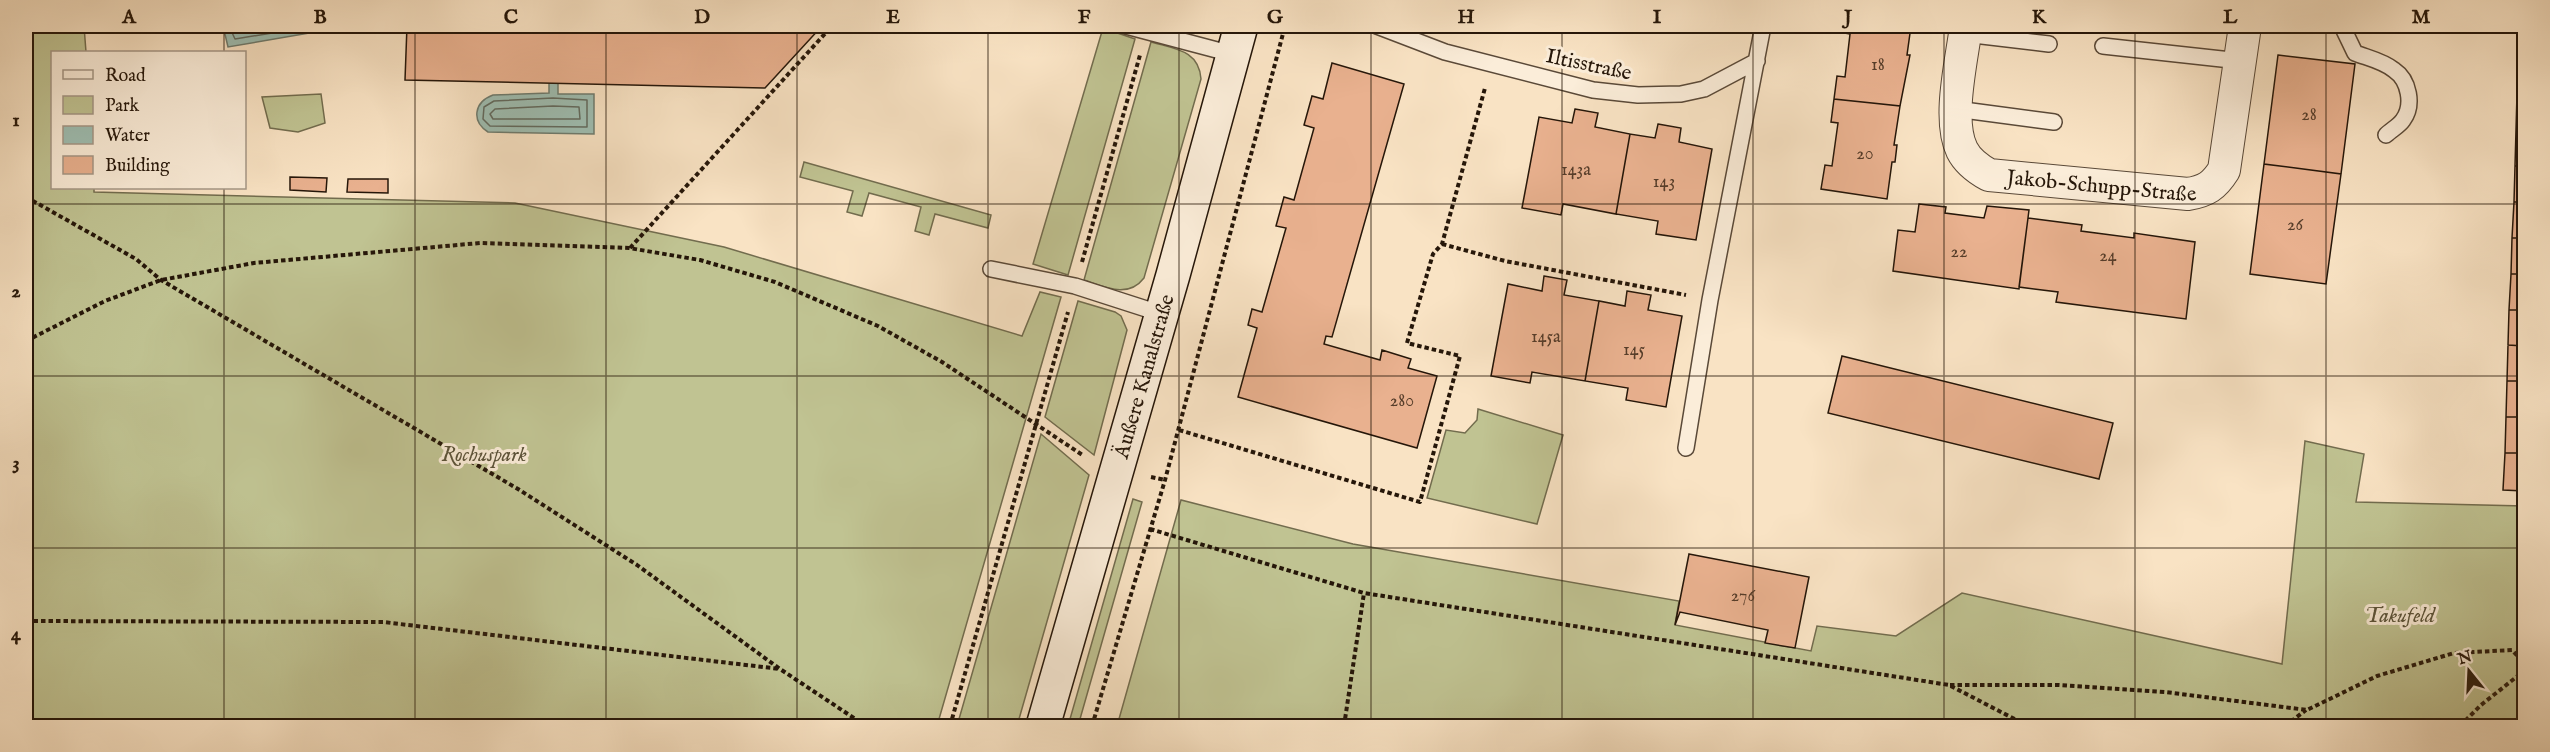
<svg xmlns="http://www.w3.org/2000/svg" width="2550" height="752" font-family="'IM FELL English',serif">
<rect width="100%" height="100%" fill="#f9e3c4"/>
<filter id="stains"><feTurbulence type="fractalNoise" baseFrequency=".00333" numOctaves="4"/><feColorMatrix values="0 0 0 0 .2 0 0 0 0 .09 0 0 0 0 .02 0 0 0 .5 -.17"/></filter>
<radialGradient id="worn" r=".72"><stop offset=".6" stop-color="#630" stop-opacity="0"/><stop offset="1" stop-color="#630" stop-opacity=".3"/></radialGradient>
<path fill="#c0c392" stroke="#726c4e" stroke-width="1.5" d="M26,26H84L86,52H52V188H94V192L515,203L724,247L1022,336L1040,292L1061,297L937,726H26Z
M1103,28L1135,39L1068,275L1033,264Z
M1151,42C1175,49 1199,50 1201,79L1144,278C1128,299 1105,287 1084,280Z
M321,94L325,123L298,132L270,128L262,97Z
M804,162L991,215L988,228L935,214L929,235L915,231L921,207L869,193L862,216L847,212L853,191L800,177Z
M1078,301L1115,312L1121,316L1127,330L1094,455L1045,417Z
M1478,409L1563,435L1537,524L1427,498L1446,430L1465,433L1477,420Z
M1041,434L1089,475L1017,726H957Z
M2305,441L2364,454L2356,502L2524,506V726H1117L1181,500L1353,544L1679,601L1675,625L1811,651L1817,626L1896,636L1962,593L2282,664Z
M1133,499L1142,502L1078,726H1068Z"/>
<path fill="#9ebeb2" stroke="#6e7b6e" stroke-width="1.5" d="M223,26H350L228,47Z
M549,83H558V94H594V134L488,132C471,121 474,102 493,95L549,93Z"/>
<g fill="none" stroke-linecap="round" stroke-linejoin="round">
<path stroke="#626a5e" stroke-width="1.5" d="M229,26L235,39L315,26
M553,98L587,100V127L490,126L483,119L484,107L494,101Z
M553,106L579,107L580,119H493L490,114L495,109Z"/>
</g>
<path fill="#e9b18f" stroke="#251609" stroke-width="1.5" d="M407,26H822L765,88L405,80Z
M1845,26H1911L1907,55H1910L1900,106L1834,99L1837,76L1845,77L1850,34L1844,33Z
M2278,55L2355,64L2341,174L2264,164Z
M2519,56L2524,57V94H2517Z
M1332,63L1404,84L1332,337L1326,336L1324,344L1380,360L1382,350L1411,359L1408,368L1437,376L1417,448L1238,397L1257,328L1248,325L1252,309L1262,312L1286,228L1276,226L1284,197L1294,200L1314,128L1304,125L1312,96L1323,99Z
M2517,94H2524V130H2516Z
M1834,99L1900,106L1894,145H1897L1895,162H1892L1887,199L1821,189L1825,165L1832,166L1838,123L1831,122Z
M1575,109L1598,113L1595,127L1630,134L1616,214L1563,204L1561,215L1522,208L1539,117L1572,123Z
M1658,124L1681,128L1679,142L1712,149L1696,240L1656,234L1658,221L1616,214L1630,134L1655,138Z
M2516,130H2524V166H2515Z
M2264,164L2341,174L2326,284L2250,274Z
M2515,166H2524V202H2514Z
M290,177L327,178L326,192L290,190Z
M348,179H388V193L347,192Z
M2514,202H2524V238H2512Z
M1919,204L1946,207L1945,213L1984,218L1987,206L2029,210L2019,289L1893,271L1898,230L1915,232Z
M2028,218L2082,225L2081,231L2134,238V233L2195,242L2186,319L2056,302L2058,292L2019,287Z
M2512,238H2524V274H2511Z
M2511,274H2524V310H2509Z
M1544,276L1567,280L1564,295L1599,301L1585,381L1532,372L1530,383L1491,376L1508,284L1542,291Z
M1627,291L1651,295L1648,310L1682,316L1666,407L1626,400L1628,388L1585,381L1599,301L1625,306Z
M2509,310H2524V346L2508,345Z
M2508,345L2524,346V381H2507Z
M1842,356L2113,423L2099,479L1828,413Z
M2507,381H2524V417H2506Z
M2506,417H2524V453H2505Z
M2505,453H2524V491L2503,490Z
M1689,554L1809,577L1795,648L1765,643L1768,630L1680,612L1675,625Z"/>
<g fill="none" stroke-linecap="round" stroke-linejoin="round">
<g stroke="#5a4938" stroke-width="18">
<path id="service" d="M1126,26L1232,54
M1377,26L1445,52L1593,90L1638,95L1681,94L1704,89L1757,61
M2342,26L2355,53C2368,58 2383,61 2394,70C2409,80 2414,105 2403,120C2399,126 2391,130 2386,135
M1965,34L2049,44
M2103,46L2240,61
M1956,109L2054,122
M991,269L1075,286L1162,314
M1686,448L1710,300L1763,26"/>
</g>
<g stroke="#5a4938" stroke-width="34">
<g id="minor">
<path id="s1" d="M1966,26C1962,60 1947,119 1962,150C1968,162 1978,169 1989,175L2188,194C2206,191 2214,186 2224,170L2245,26"/>
</g>
</g>
<g stroke="#251609" stroke-width="36">
<g id="secondary">
<path id="s2" d="M1043,726L1173,275L1241,26"/>
</g>
</g>
<path stroke="#251609" stroke-width="4" stroke-dasharray="4.5 3" stroke-linecap="butt" d="M26,197L136,259L161,280L518,489L637,565L780,669L866,726
M1442,244L1505,261L1686,295
M630,248L832,26
M1082,262L1140,55
M26,341L105,301L161,280L254,263L480,243L629,248L700,260L775,282L878,326L942,362L1084,456
M1179,430L1420,502L1460,356L1407,343L1433,254L1442,244L1485,88
M1151,477L1165,480
M1150,529L1364,593L1949,685L2028,726
M26,621L383,622L780,669
M1950,685H2058L2165,692L2307,710L2377,676L2454,653L2512,650L2524,663
M950,726L1068,312
M1092,726L1165,480L1285,26
M1344,726L1364,593
M2285,726L2306,710
M2460,726L2481,705L2524,671"/>
<use href="#service" stroke="#fbedd9" stroke-width="15"/>
<use href="#minor" stroke="#fbedd9" stroke-width="32"/>
<use href="#secondary" stroke="#fbedd9" stroke-width="33"/>
</g>
<path fill="none" stroke="#251609" stroke-width="1.5" stroke-opacity="0.55" d="M224,26V52M415,26V726M606,26V726M797,26V726M988,26V726M1179,26V726M1371,26V726M1562,26V726M1753,26V726M1944,26V726M2135,26V726M2326,26V726M224,188V726M26,204H2524M26,376H2524M26,548H2524"/>
<g text-anchor="middle" stroke-width="6" stroke-linejoin="round" paint-order="stroke">
<g font-size="18" fill="#563d2a">
<text x="1878" y="70">18</text>
<text x="2309" y="120">28</text>
<text x="1865" y="159">20</text>
<text x="1576" y="175">143a</text>
<text x="1664" y="187">143</text>
<text x="2295" y="230">26</text>
<text x="1959" y="257">22</text>
<text x="2108" y="261">24</text>
<text x="1546" y="342">145a</text>
<text x="1634" y="355">145</text>
<text x="1402" y="406">280</text>
<text x="1743" y="601">276</text>
</g>
<g font-size="21" fill="#251609" stroke="#fbedd9">
<text transform="translate(1589 64) rotate(12)" y="7">Iltisstraße</text>
<text dy="7" stroke="none"><textPath href="#s1" startOffset="276">Jakob-Schupp-Straße</textPath></text>
<text dy="7" stroke="none"><textPath href="#s2" startOffset="364">Äußere Kanalstraße</textPath></text>
</g>
<g font-size="21" font-style="italic" fill="#5b5339" stroke="#fbedd9">
<text x="484" y="461">Rochuspark</text>
<text x="2400" y="622">Takufeld</text>
</g>
</g>
<rect width="2550" height="752" fill="none" stroke="#f9e3c4" stroke-width="66"/>
<rect x="51" y="51" width="195" height="138" fill="#fbedd9" stroke="#a59786" stroke-width="1.5"/>
<rect x="63" y="70" width="30" height="9" fill="#fbedd9" stroke="#a59786" stroke-width="1.5"/>
<text x="105" y="81" font-size="18" fill="#251609">Road</text>
<rect x="63" y="96" width="30" height="18" fill="#c0c392" stroke="#a59786" stroke-width="1.5"/>
<text x="105" y="111" font-size="18" fill="#251609">Park</text>
<rect x="63" y="126" width="30" height="18" fill="#9ebeb2" stroke="#a59786" stroke-width="1.5"/>
<text x="105" y="141" font-size="18" fill="#251609">Water</text>
<rect x="63" y="156" width="30" height="18" fill="#e9b18f" stroke="#a59786" stroke-width="1.5"/>
<text x="105" y="171" font-size="18" fill="#251609">Building</text>
<g transform="translate(2469 671) rotate(342)" stroke="#fbedd9" stroke-width="4.5" paint-order="stroke">
<path d="M0-4.5L10 22L0 15L-10 22Z" fill="#251609"/>
<text y="-9" font-size="16" font-weight="bold" text-anchor="middle" fill="#251609">N</text>
</g>
<rect x="33" y="33" width="2484" height="686" fill="none" stroke="#251609" stroke-width="2"/>
<g font-size="20" text-anchor="middle" font-weight="bold" fill="#251609">
<text x="129" y="23">A</text>
<text x="320" y="23">B</text>
<text x="511" y="23">C</text>
<text x="702" y="23">D</text>
<text x="893" y="23">E</text>
<text x="1084" y="23">F</text>
<text x="1275" y="23">G</text>
<text x="1466" y="23">H</text>
<text x="1657" y="23">I</text>
<text x="1848" y="23">J</text>
<text x="2039" y="23">K</text>
<text x="2230" y="23">L</text>
<text x="2421" y="23">M</text>
<text x="16" y="126">1</text>
<text x="16" y="297">2</text>
<text x="16" y="469">3</text>
<text x="16" y="640">4</text>
</g>
<rect width="100%" height="100%" filter="url(#stains)"/>
<rect width="100%" height="100%" fill="url(#worn)"/>
</svg>
